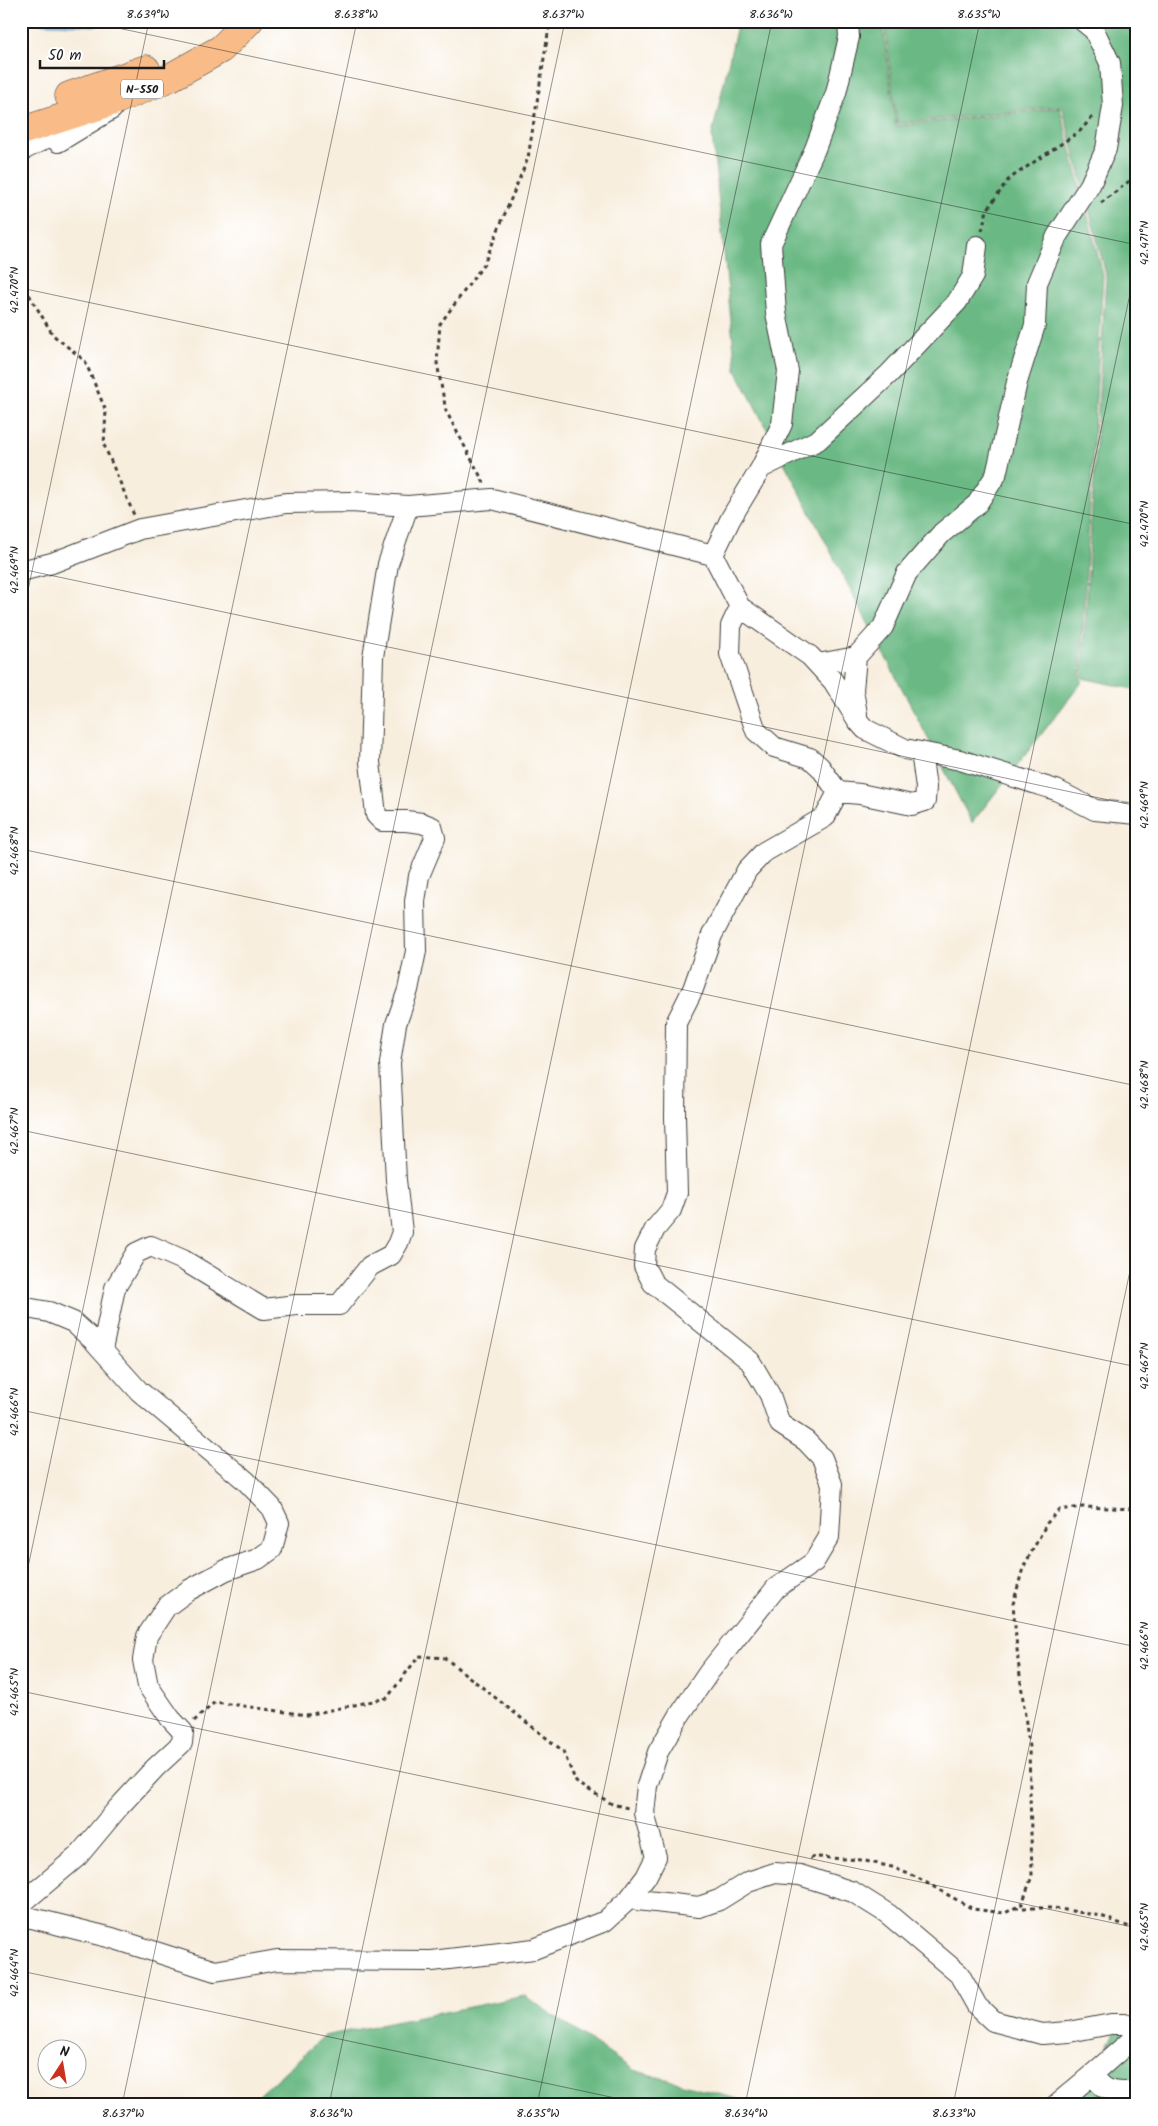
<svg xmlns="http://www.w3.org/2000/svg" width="1158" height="2126" font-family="Kalam,sans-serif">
<rect width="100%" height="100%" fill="#fff"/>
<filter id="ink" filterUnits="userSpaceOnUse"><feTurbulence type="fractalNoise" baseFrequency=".02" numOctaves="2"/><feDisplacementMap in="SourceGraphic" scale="10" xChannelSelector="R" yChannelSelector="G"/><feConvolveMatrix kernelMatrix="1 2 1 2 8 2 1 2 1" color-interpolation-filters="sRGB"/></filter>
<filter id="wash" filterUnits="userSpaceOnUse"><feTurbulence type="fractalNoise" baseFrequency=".0096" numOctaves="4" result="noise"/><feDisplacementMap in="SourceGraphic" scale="20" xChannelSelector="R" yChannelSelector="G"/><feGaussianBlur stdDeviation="1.12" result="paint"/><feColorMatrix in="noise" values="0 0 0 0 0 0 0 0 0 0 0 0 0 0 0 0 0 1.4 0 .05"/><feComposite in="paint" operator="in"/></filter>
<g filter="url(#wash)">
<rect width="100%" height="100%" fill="#f8eede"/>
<path fill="#6ab984" stroke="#436a50" d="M738,21H882L896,126L1060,108L1103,275L1080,679L1083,681L972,823L736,370L712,135Z
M884,21H1137V690L1082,678L1106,275L1062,106L897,124Z
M525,1996L633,2070L758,2105H248L324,2036Z
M1137,2018V2105H1078L1122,2019Z"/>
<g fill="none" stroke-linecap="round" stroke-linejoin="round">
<path stroke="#69aedf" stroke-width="5" d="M28,21L92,24L121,21"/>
</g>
</g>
<g filter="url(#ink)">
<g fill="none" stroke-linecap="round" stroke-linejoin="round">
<g stroke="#3d3c39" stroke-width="22">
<path id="minor" d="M58,142L112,109
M21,151L64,129L70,120
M761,468L818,440L889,374L957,302L973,276L977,246
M713,555L731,518L761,468L782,424L788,371L776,313L771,244L815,149L836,93L849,37L848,21
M21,571L52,563L140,529L286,503L351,502L408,506L492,499L713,555L740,607L810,656L833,681L858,721L865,729L905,749L960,760L1056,790L1095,810L1137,814
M740,607L731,626L730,654L756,731L774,747L810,758L820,767L838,792
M818,664L856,657
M857,714L853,690L856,657L883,627L907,573L942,533L977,504L996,475L1017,382L1035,325L1037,283L1057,236L1090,185L1106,149L1113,106L1110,63L1094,30L1083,21
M21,1307L49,1312L73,1322L93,1340L139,1391L246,1481L272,1508L279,1523L272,1549L258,1559L226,1570L189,1590L166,1607L147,1636L143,1660L148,1686L170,1718L183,1732L182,1743L155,1768L118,1808L78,1856L21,1904
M102,1350L115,1288L136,1253L151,1246L183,1260L264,1309L296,1305H339L370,1266L391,1255L398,1243L402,1232L396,1180L390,1063L396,1024L408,990L416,951L415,901L419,876L435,838L432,827L422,823L406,821H382L376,815L370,762L373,657L388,564L408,506
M629,1899L699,1907L719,1900L748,1882L775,1873L800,1875L853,1892L888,1914L959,1974L977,2006L993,2021L1042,2034L1069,2032L1111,2024H1125L1132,2029L1135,2037L1094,2073C1101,2094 1118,2092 1137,2092
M21,1920L28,1917L112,1938L215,1971L277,1960L432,1961L534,1949L605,1921L629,1899L646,1877L656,1857L644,1813L647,1786L658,1752L679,1716L709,1672L776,1588L814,1562L829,1537L832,1484L822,1458L806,1441L780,1424L770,1395L750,1361L653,1283L644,1266L645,1249L655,1229L671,1210L677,1193L675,1117L676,1023L693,989L712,935L747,870L764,852L825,817L838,792L860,794L912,805L925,801L926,787L921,752
M1056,2105L1094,2073"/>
</g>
<g stroke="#3d3c39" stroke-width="29">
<path id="highway" d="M69,96L146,69
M21,131L114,101L171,77L221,49L249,21"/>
</g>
<path stroke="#3d3c39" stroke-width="3" stroke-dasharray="4 4" stroke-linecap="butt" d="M1101,203L1132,179L1137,169
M982,231L987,210L1009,179L1080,131L1094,115
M21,281L53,335L85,361L106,411L104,445L134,515
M484,483L446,411L437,363L440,324L484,264L528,158L550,21
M194,1721L215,1702L307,1715L387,1698L419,1656L445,1658L563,1751L576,1782L612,1804L628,1808
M810,1858L817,1857L861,1860L892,1867L918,1878L973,1909L1005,1913L1022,1904L1032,1876L1029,1747L1018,1660L1013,1604L1023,1568L1047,1523L1059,1510L1083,1507L1137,1509
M1015,1908H1054L1101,1916L1137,1930"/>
<use href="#minor" stroke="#fff" stroke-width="20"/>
<use href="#highway" stroke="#f9bc89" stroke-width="28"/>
</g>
</g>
<path fill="none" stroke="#1c1c1c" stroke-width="1" stroke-opacity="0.45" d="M85,21L1137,245M21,288L1137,525M21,569L1137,806M21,623L149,21M21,849L1137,1086M21,1130L1137,1367M21,1410L1137,1647M21,1600L357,21M21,1691L1137,1928M21,1971L648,2105M122,2105L565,21M329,2105L772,21M537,2105L980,21M745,2105L1137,261M953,2105L1137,1238"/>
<g text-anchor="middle" stroke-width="4" stroke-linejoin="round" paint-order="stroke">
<rect fill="#fff" stroke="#606060" stroke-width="1" x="121" y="79.5" width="42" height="19" rx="4"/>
<g font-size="12" font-weight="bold" fill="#1c1c1c">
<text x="142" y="93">N-550</text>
</g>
</g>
<rect width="1158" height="2126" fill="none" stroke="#fff" stroke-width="55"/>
<g transform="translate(62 2064) rotate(12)"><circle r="24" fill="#ffffff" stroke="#a4a4a4"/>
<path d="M0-4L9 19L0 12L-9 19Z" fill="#c8321e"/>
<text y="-8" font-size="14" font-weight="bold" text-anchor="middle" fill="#1c1c1c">N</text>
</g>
<path d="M40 60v8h124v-8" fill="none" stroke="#1c1c1c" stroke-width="2.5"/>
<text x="48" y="60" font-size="15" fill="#1c1c1c" stroke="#ffffff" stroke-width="4" paint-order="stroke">50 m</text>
<rect x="28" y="28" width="1102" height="2070" fill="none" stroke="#1c1c1c" stroke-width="2"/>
<g font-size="12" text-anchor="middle" fill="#1c1c1c">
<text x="148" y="18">8.639°W</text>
<text x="356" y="18">8.638°W</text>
<text x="563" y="18">8.637°W</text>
<text x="771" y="18">8.636°W</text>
<text x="979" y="18">8.635°W</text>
<text transform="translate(1144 243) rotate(-90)" y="4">42.471°N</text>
<text transform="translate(14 290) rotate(-90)" y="4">42.470°N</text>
<text transform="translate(1144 524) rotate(-90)" y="4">42.470°N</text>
<text transform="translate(14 570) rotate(-90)" y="4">42.469°N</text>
<text transform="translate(1144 805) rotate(-90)" y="4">42.469°N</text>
<text transform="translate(14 851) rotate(-90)" y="4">42.468°N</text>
<text transform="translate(1144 1085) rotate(-90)" y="4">42.468°N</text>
<text transform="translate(14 1131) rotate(-90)" y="4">42.467°N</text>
<text transform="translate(1144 1366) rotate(-90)" y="4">42.467°N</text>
<text transform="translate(14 1412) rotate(-90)" y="4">42.466°N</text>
<text transform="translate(1144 1646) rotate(-90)" y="4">42.466°N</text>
<text transform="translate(14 1692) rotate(-90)" y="4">42.465°N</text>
<text transform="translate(1144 1927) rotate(-90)" y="4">42.465°N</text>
<text transform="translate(14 1973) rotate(-90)" y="4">42.464°N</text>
<text x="123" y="2117">8.637°W</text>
<text x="331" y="2117">8.636°W</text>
<text x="538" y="2117">8.635°W</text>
<text x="746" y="2117">8.634°W</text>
<text x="954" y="2117">8.633°W</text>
</g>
</svg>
